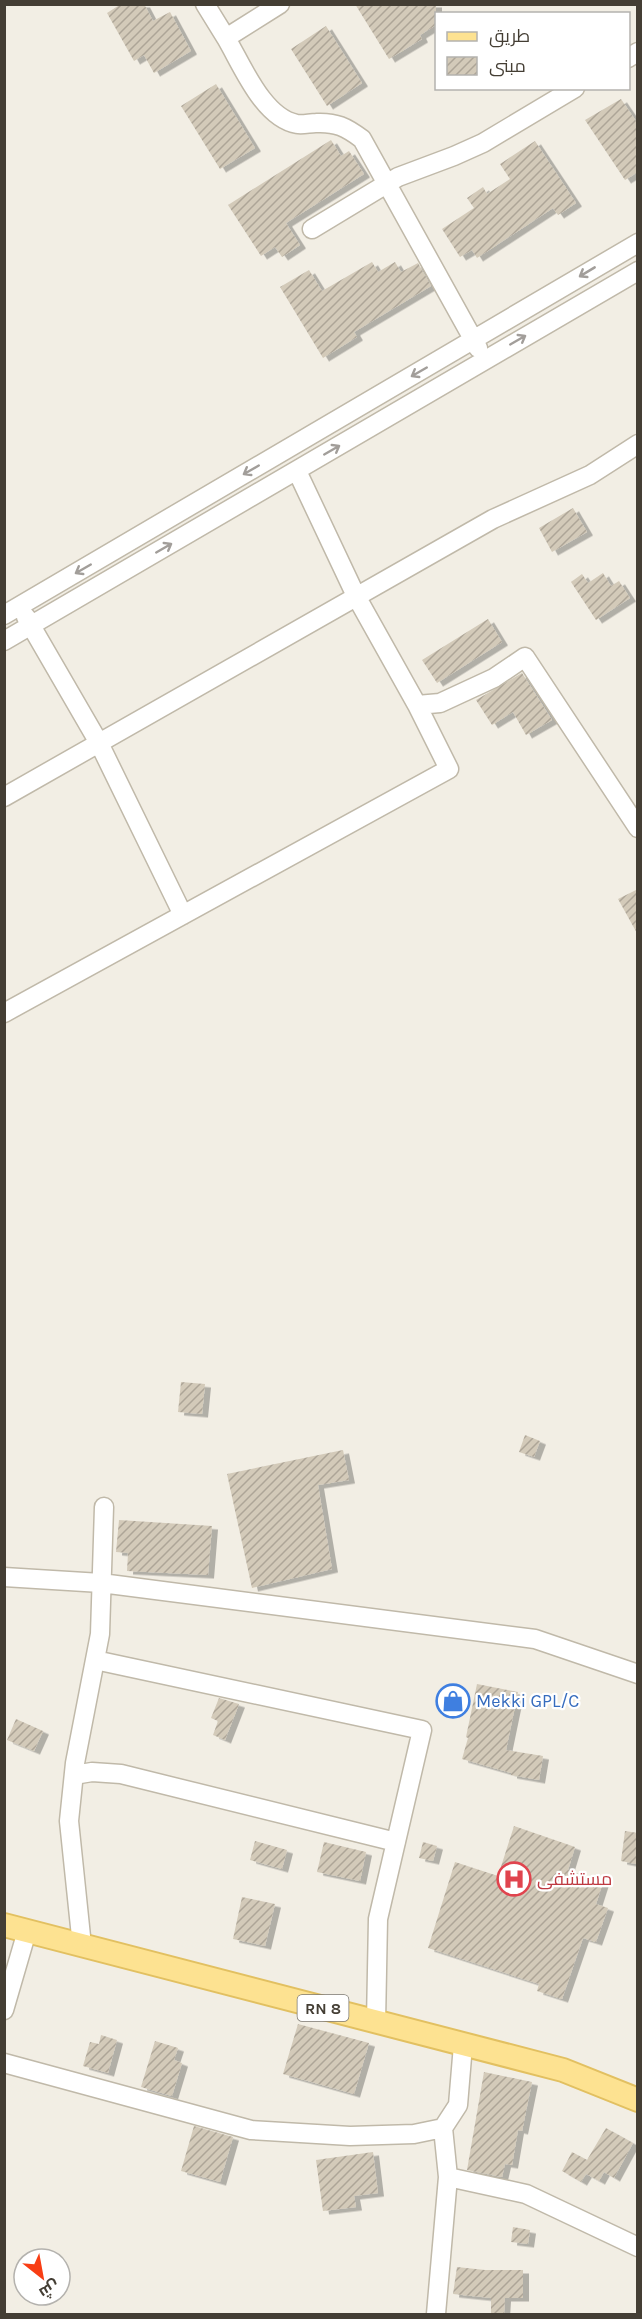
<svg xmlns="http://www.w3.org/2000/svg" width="642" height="2319" font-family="Karla,Cairo,sans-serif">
<defs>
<pattern id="building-hatch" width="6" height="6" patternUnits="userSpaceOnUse" patternTransform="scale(1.5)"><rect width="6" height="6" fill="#d3cab9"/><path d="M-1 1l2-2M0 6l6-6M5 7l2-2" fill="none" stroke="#ada597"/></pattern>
<filter id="shadow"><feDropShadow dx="6" dy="3.5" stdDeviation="0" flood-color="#0004"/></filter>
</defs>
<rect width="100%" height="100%" fill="#f2eee4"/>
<path fill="url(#building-hatch)" filter="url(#shadow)" d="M121,4H144L153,21L170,12L191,51L154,73L144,55L134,61L107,13Z
M355,4H436V25L420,35L422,39L389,59Z
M326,26L362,83L327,106L291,49Z
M216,84L255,148L220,169L181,106Z
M621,99L638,124V172L625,180L585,120Z
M331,140L341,156L349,151L364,174L286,223L300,245L282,257L275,247L261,256L228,205Z
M535,141L576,203L558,215L553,208L477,258L472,250L460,257L442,229L474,208L467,198L483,187L487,194L510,179L500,164Z
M372,262L378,272L395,262L401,272L418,263L431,286L354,332L357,337L323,358L280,287L309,270L322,291Z
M573,508L587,532L552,552L539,528Z
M603,573L611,586L619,581L630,598L596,620L571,582L582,574L588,583Z
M488,619L502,642L437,683L422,660Z
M522,673L552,720L526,735L513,712L492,725L476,700Z
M638,889V935L618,899Z
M181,1382L205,1384L202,1414L178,1412Z
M525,1435L540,1441L534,1457L519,1452Z
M343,1450L349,1480L318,1485L332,1569L252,1588L227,1474Z
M119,1520L212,1526L208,1575L127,1571L128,1553L116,1552Z
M477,1684L518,1692L506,1750L543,1756L539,1780L511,1775V1773L462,1759L468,1738L466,1737Z
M219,1698L239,1704L225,1740L213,1735L218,1721L211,1718Z
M16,1719L43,1731L34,1751L7,1740Z
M514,1826L575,1847L568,1870L603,1882L596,1904L608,1908L596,1942L583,1938L562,1999L537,1991L539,1984L428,1948L455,1862L498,1876Z
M625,1831L638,1833L636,1864L621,1861Z
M255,1841L287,1850L282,1869L250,1860Z
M324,1842L366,1852L360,1881L317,1872Z
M423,1842L437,1846L433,1861L419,1858Z
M242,1897L275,1904L265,1946L233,1939Z
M298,2024L369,2043L354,2094L283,2074Z
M101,2035L117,2040L108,2073L83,2066L90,2042L99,2044Z
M155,2041L178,2048L174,2060L182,2063L172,2096L141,2087Z
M484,2072L532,2082L522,2131L518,2130L512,2165L505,2164L502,2177L467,2170Z
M194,2126L233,2137L220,2182L181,2171Z
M606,2128L633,2143L614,2178L604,2172L599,2181L586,2174L581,2182L562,2171L572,2152L587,2160Z
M373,2152L378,2193L354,2196L356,2207L323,2211L316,2160Z
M513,2227L530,2230L528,2244L511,2242Z
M457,2267L485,2270H523V2298H505L504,2314H491V2298L453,2294Z"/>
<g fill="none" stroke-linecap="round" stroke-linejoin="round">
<g stroke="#c0b9a9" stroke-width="21">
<path id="minor" d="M205,4L226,38
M280,4L226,38C242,65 263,118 297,124C303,125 310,123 316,123C336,122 346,127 362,139L478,348
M628,58L638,52
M312,229L398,177L454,156L483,143L575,88
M4,615L638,243
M26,617L99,743L183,915
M4,641L638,271
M417,705L440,703L494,678L525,657L638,828
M4,797L493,519L590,475L638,444
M4,1013L449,769L417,705L356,596L297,471
M4,1577L101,1583L535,1639L638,1674
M95,1660L422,1730L378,1919L376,2022
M74,1775L92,1772L121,1774L396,1842
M82,1946L69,1821L75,1763L100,1634L104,1507
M4,2010L27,1931
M4,2063L251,2130L350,2136L414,2134L443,2128L458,2105L463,2045
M448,2177L526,2194L638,2247
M436,2314L448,2177L443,2128"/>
</g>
<g stroke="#e2c061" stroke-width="26">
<path id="major" d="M4,1925L563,2070L638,2100"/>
</g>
<use href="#minor" stroke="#fff" stroke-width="18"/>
<use href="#major" stroke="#fde291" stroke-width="22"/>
</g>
<defs><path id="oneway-shaft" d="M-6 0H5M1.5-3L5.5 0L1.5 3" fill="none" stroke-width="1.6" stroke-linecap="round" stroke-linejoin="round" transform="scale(1.5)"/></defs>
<g stroke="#a29e9a">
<use href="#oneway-shaft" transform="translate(587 272) rotate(149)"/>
<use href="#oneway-shaft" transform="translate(518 340) rotate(-30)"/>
<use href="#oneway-shaft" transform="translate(419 372) rotate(150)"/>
<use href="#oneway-shaft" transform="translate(332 450) rotate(-30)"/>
<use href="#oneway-shaft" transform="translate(251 470) rotate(150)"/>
<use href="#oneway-shaft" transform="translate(164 548) rotate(-30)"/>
<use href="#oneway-shaft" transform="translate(83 569) rotate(150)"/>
</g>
<defs>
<g id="shop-ring" transform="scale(1.725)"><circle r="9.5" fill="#fff" stroke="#3f7fe0" stroke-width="1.5"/><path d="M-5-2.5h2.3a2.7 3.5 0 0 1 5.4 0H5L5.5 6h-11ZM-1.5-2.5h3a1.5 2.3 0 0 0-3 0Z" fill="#3f7fe0"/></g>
<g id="hospital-ring" transform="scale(1.725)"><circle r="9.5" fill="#fff" stroke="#e0444e" stroke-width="1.5"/><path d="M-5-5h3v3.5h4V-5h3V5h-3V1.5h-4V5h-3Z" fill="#e0444e"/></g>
</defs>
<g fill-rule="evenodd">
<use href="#shop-ring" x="453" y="1701"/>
<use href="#hospital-ring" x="514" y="1879"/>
</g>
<g text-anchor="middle" stroke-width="4.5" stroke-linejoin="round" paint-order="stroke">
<rect fill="#fff" stroke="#7c7871" stroke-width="1.5" x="297.5" y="1995" width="51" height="26" rx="4.5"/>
<g font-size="16" font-weight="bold" fill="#443e34">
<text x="323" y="2014">RN 8</text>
</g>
<g font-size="18" fill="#366cbe" stroke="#fff" text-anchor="start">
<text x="476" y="1707">Mekki GPL/C</text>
</g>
<g font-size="18" fill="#be3a42" stroke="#fff" text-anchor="start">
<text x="537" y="1885">مستشفى</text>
</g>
</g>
<rect width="642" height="2319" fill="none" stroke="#443e34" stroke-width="12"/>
<rect x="435" y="12" width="195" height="78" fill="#ffffff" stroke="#b4b2ae" stroke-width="1.5"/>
<rect x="447" y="32" width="30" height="9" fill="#fde291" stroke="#b4b2ae" stroke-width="1.5"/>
<text x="489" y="42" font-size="18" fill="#443e34">طريق</text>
<rect x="447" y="57" width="30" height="18" fill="url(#building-hatch)" stroke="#b4b2ae" stroke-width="1.5"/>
<text x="489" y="72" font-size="18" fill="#443e34">مبنى</text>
<g transform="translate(42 2277) rotate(149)"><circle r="28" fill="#ffffff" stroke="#b4b2ae" stroke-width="1.5"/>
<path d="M0-4.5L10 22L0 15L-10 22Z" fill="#f83e14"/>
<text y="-9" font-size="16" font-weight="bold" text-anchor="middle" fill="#443e34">ش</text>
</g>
</svg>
